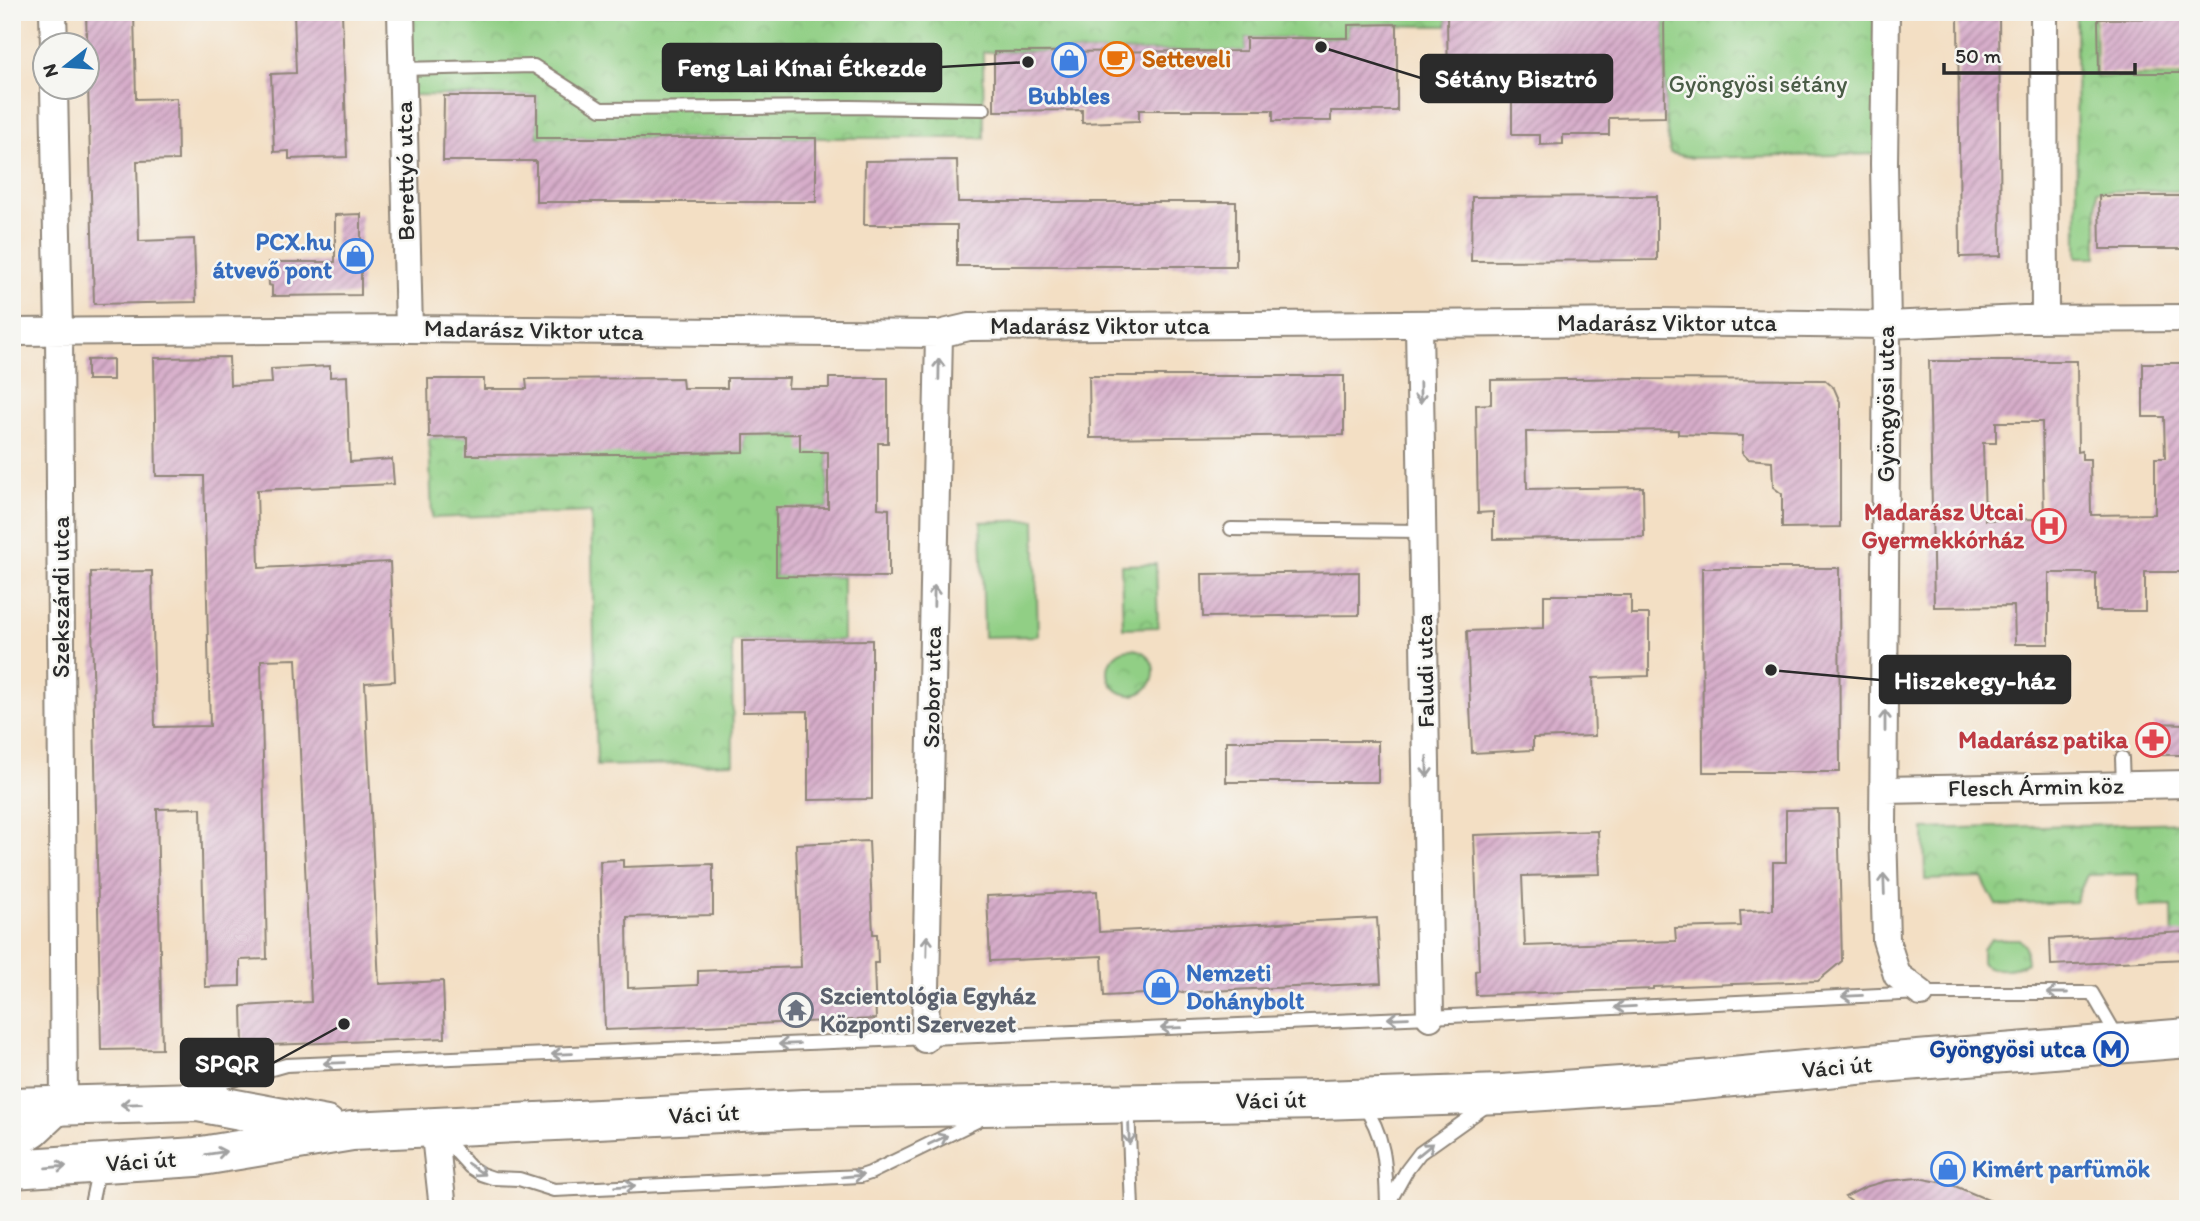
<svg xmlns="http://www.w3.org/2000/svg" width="2200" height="1221" font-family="Itim,sans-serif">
<defs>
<pattern id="grass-tufts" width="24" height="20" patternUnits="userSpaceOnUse" patternTransform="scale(1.75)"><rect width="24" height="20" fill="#91cf85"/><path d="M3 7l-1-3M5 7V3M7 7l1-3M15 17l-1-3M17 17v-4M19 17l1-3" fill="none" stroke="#7db273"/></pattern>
<pattern id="park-crowns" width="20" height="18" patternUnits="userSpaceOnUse" patternTransform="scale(1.75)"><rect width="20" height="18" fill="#91cf85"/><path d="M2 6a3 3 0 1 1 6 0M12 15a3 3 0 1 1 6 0" fill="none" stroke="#7db273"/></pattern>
<pattern id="building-hatch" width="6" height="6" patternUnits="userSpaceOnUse" patternTransform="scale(1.75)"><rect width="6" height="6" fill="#d7adca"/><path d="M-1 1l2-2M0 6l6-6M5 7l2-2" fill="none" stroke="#af8da4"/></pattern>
</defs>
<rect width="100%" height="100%" fill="#f6f6f2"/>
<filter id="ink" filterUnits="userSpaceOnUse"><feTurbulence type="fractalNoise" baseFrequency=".0143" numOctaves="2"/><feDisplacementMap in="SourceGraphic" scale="14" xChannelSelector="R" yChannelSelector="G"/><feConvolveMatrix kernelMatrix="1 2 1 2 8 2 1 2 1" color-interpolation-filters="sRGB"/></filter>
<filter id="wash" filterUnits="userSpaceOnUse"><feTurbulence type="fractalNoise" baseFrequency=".00686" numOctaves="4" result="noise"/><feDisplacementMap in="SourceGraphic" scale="28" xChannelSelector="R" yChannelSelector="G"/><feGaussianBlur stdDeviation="1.57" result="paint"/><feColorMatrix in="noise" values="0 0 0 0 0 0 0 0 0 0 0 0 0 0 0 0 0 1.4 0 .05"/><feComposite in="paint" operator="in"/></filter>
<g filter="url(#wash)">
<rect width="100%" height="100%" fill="#f3dfc4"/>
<path fill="url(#grass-tufts)" stroke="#5e7d58" stroke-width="2" d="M1992,939H2019L2025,946L2027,963C2014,970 1994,972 1982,964V949Z"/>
<path fill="url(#park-crowns)" stroke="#5e7d58" stroke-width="2" d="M401,12H1447V26L1348,25V38H1246V51L983,52L984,138H537V96L403,95Z
M1664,12H1886L1884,154L1692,158L1670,153L1665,117Z
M2076,12H2095L2096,77L2188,76V191H2097V257H2077Z
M800,434L828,452V508H776V575L843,577V640L732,641L733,763L597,766L591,512L432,518L429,438L467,437L668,453L744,452V435Z
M1156,564L1158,627L1123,628L1121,565Z
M1108 672a23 23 0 1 1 46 0a23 23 0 1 1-46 0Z
M2188,822V948H2173L2172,906L2139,907L2138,874L2087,875L2075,902L1996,905L1982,878L1925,880L1924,829Z"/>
<path fill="#91cf85" stroke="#5e7d58" stroke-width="2" d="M1035,520L1038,636L984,637L981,522Z"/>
<g id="blocks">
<path fill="url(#building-hatch)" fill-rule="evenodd" d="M86,12H134L136,99L177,98L178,160L137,161L139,241L194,239L196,302L94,304Z
M294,12H342L347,157L289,159V151L274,152L271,74L296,73Z
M1447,12H1664L1665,117L1609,118V135H1563V144L1540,145V135H1512V94L1448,95Z
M1958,12H1999L2001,256L1960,257Z
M2188,18V73H2099L2098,19Z
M1397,24V111H1331V121H1273V110H1139V121L1082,123V110L994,111V52L1246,51V38H1348V25Z
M444,96H537V138H816V202H536V161H443Z
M957,160L958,202H1236V266H957V225H864L865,161Z
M1657,196V260L1471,261L1472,197Z
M2099,196H2188V249H2100Z
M361,214V295L272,296V286L269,285L268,262H335V215Z
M229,357L230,385L272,383L271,369L330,366V377L347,376L350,462L392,459L394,484L257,490L259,568L390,562L395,681L365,683L379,984L443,981L445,1038L243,1046L242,1006L311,1002L296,659L261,660L267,959L240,960V986L205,987L201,808L157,809L162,1049L101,1050L91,572L152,571L155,727L210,726L204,476H156L154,358Z
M113,359V380H87V360Z
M1929,361H2077L2078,452L2082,451V459H2090L2091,515L2155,514V458H2165L2164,417H2143V363H2188V572H2145V611H2096V573H2049V644H2015L2014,606L1934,607ZM1996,422H2042L2044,519L1985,520L1983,443H1996Z
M1089,376H1344V435L1090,438Z
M682,378L683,388H727V378H789L788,388H829V378H888V443H878V508L889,509V577L776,576V507L828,508V452H800V434L744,435V452L619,454L467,455V437L429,438L428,379H484V389H527L526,379Z
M1644,378V379L1825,380L1834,388L1840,402V527L1782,528V494L1773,487L1772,461L1748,459L1742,453L1743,436L1678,434V430L1526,432L1527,489L1643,487L1644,537L1493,539V512L1478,513L1476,405L1491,404V380Z
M1702,568H1839L1840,772H1703Z
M1359,572V615L1203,617L1202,574Z
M1544,595H1631V614H1649V676L1593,678L1595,736L1533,738V750L1472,753L1467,631L1544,628Z
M872,640V799L808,800V711L743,712L742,641Z
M2154,723L2186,724V755H2154Z
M1226,741H1378V782H1226Z
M1838,809L1842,961L1818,981L1653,987V989L1476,995L1475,971L1479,970L1474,835L1598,831L1600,874L1522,876L1525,946L1676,941L1675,928L1741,926L1740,911L1773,910V862H1786V810Z
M869,841L873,934H877L878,963H874L876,1019L605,1030L600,861L623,860V867L713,864V915L627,917L628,988L698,985V971L801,967L796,844Z
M1097,891L1099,932L1377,918L1381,983L1104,996L1102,956L990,961L987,896Z
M2186,932L2187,959L2051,965L2050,939Z
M1918,1178L1950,1184L2010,1209H1862L1845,1197L1865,1187L1886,1181Z"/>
</g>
</g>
<g filter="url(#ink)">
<use href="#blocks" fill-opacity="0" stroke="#8f8578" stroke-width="2"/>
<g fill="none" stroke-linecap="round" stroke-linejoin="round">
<g stroke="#8f8578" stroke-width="16">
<path id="service" d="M402,69L534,66L601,109L850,107L984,109
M1231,529L1422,531
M2122,758L2123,785
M206,1096L225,1082L286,1065L1430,1017L1921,993H2092L2118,1038
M1362,1104C1386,1135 1386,1169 1387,1206
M1128,1106L1132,1209
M440,1134L470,1167L481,1174L493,1178L519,1179L554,1190L861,1176L870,1173L981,1119
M1387,1206L1407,1170L1420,1153L1486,1106
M90,1209L99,1167
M1288,1209L1289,1208"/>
</g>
<g stroke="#8f8578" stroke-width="30">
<path id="minor" d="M53,12L54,46
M401,12L409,329
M1886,12L1884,164L1887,325L1883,828L1886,940L1897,975L1921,993
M2044,12L2045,319
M1419,324L1430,1017
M12,332L409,329L939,334L969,327L1661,322L1887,325L2024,319L2188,318
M1884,790L2188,784
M925,1039L939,334
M434,1126L443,1209
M12,1147L35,1133L64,1106L59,332L54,88"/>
</g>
<g stroke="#8f8578" stroke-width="42">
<path id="primary" d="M12,1107L198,1102L326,1126
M12,1169L196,1157L352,1131L804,1109L1321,1100L1502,1094L1681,1082L1857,1065L2188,1038"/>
</g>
<use href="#service" stroke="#fff" stroke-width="12"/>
<use href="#minor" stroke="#fff" stroke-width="26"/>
<use href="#primary" stroke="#fff" stroke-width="38"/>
</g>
<defs><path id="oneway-shaft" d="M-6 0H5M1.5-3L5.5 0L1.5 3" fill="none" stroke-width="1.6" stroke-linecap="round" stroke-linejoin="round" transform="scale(1.75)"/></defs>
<g stroke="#a0a0a0">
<use href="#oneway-shaft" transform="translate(939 369) rotate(-89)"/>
<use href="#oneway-shaft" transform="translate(1420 393) rotate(89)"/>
<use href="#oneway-shaft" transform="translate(934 596) rotate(-89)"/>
<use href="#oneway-shaft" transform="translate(1885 721) rotate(-90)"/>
<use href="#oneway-shaft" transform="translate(1427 767) rotate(89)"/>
<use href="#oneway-shaft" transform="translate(1884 884) rotate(-92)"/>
<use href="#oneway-shaft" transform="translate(927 946) rotate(-89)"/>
<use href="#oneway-shaft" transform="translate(2057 993) rotate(-180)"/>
<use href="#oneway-shaft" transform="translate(1852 996) rotate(177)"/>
<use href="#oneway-shaft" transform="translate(1625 1007) rotate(177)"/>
<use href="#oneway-shaft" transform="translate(1398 1018) rotate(178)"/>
<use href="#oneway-shaft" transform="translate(1171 1028) rotate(178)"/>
<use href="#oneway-shaft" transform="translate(789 1044) rotate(178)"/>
<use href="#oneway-shaft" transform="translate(562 1054) rotate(178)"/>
<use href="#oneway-shaft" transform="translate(334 1063) rotate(178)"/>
<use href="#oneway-shaft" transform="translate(131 1104) rotate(178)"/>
<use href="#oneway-shaft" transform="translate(1129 1134) rotate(88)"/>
<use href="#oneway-shaft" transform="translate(938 1140) rotate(-26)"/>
<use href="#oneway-shaft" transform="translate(1425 1150) rotate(-39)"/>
<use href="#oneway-shaft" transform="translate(216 1153) rotate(-9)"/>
<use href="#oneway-shaft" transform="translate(56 1167) rotate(-5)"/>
<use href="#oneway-shaft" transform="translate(476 1169) rotate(34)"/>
<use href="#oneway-shaft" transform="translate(853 1176) rotate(-5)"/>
<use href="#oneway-shaft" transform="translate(625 1186) rotate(-3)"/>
</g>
</g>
<defs>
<g id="cafe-ring" transform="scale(1.75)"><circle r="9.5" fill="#f6f6f2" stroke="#e8710a" stroke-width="1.5"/><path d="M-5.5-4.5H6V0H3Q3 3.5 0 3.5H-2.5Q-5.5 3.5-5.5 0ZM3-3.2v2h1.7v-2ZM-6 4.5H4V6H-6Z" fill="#e8710a"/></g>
<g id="shop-ring" transform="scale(1.75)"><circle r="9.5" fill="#f6f6f2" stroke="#3f7fe0" stroke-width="1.5"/><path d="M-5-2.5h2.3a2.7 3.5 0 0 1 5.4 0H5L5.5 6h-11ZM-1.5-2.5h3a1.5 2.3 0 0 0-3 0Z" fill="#3f7fe0"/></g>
<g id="hospital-ring" transform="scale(1.75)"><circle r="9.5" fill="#f6f6f2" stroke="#e0444e" stroke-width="1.5"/><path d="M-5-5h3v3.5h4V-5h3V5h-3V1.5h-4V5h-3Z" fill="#e0444e"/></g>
<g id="pharmacy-ring" transform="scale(1.75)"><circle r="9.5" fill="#f6f6f2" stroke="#e0444e" stroke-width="1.5"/><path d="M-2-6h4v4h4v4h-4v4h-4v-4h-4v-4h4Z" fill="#e0444e"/></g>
<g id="temple-ring" transform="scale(1.75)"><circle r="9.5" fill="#f6f6f2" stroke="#6b7280" stroke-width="1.5"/><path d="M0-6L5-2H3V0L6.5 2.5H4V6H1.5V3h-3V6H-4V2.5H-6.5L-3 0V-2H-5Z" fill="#6b7280"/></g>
<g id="metro-ring" transform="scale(1.75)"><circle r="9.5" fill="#f6f6f2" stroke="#1a4fb4" stroke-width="1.5"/><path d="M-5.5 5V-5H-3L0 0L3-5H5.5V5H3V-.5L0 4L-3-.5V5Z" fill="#1a4fb4"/></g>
</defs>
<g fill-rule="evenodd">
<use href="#cafe-ring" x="1117" y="59"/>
<use href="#shop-ring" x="1069" y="60"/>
<use href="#shop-ring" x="356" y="256"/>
<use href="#hospital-ring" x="2049" y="526"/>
<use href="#pharmacy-ring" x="2153" y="740"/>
<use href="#shop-ring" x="1161" y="987"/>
<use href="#temple-ring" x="796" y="1010"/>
<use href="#metro-ring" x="2111" y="1049"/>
<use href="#shop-ring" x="1948" y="1169"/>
</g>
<g text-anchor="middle" stroke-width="5" stroke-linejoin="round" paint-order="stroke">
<g font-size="24" font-weight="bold" fill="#c56008" stroke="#f6f6f2" text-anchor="start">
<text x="1142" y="67">Setteveli</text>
</g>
<g font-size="24" fill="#4a5c46" stroke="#f6f6f2">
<text x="1758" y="92">Gyöngyösi sétány</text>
</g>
<g font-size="24" font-weight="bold" fill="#366cbe" stroke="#f6f6f2" text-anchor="start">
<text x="1069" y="104" text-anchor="middle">Bubbles</text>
<text x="332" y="250" text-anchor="end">PCX.hu<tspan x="332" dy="28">átvevő pont</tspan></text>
<text x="1186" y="981">Nemzeti<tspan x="1186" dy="28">Dohánybolt</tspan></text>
<text x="1972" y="1177">Kimért parfümök</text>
</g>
<g font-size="24" fill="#2b2b2b" stroke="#f6f6f2">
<text transform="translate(405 171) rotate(-91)" y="8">Berettyó utca</text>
<text x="1667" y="331">Madarász Viktor utca</text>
<text x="1100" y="334">Madarász Viktor utca</text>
<text transform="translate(534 330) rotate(1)" y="8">Madarász Viktor utca</text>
<text transform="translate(1886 404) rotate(-90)" y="8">Gyöngyösi utca</text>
<text transform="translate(61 597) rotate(-90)" y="8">Szekszárdi utca</text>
<text transform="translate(1425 671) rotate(-91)" y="8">Faludi utca</text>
<text transform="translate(932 687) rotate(-89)" y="8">Szobor utca</text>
<text transform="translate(2036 787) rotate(-1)" y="8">Flesch Ármin köz</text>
<text transform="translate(1837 1067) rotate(-5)" y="8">Váci út</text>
<text transform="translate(1271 1100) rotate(-1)" y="8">Váci út</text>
<text transform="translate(704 1114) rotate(-3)" y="8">Váci út</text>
<text transform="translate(141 1161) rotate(-4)" y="8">Váci út</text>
</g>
<g font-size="24" font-weight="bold" fill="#be3a42" stroke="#f6f6f2" text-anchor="end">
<text x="2024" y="520">Madarász Utcai<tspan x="2024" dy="28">Gyermekkórház</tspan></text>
<text x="2128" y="748">Madarász patika</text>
</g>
<g font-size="24" font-weight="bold" fill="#5b616d" stroke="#f6f6f2" text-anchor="start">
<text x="820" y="1004">Szcientológia Egyház<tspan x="820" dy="28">Központi Szervezet</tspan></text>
</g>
<g font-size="24" font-weight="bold" fill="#164399" stroke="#f6f6f2" text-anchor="end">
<text x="2086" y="1057">Gyöngyösi utca</text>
</g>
</g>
<path fill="none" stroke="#2b2b2b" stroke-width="2.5" d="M1028 62L941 67M1321 47L1421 78M1771 670L1880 680M344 1024L273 1063"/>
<g fill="#2b2b2b" stroke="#f6f6f2" stroke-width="2.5">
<circle cx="1028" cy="62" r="7"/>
<circle cx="1321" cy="47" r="7"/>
<circle cx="1771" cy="670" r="7"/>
<circle cx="344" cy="1024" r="7"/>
</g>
<g fill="#2b2b2b" stroke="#2b2b2b" stroke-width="2.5">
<rect x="663" y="44" width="278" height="47" rx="7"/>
<rect x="1421" y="55" width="191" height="47" rx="7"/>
<rect x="1880" y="656" width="190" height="47" rx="7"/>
<rect x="181" y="1039" width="92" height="47" rx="7"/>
</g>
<g font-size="26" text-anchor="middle" font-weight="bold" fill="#fff">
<text x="802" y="76">Feng Lai Kínai Étkezde</text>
<text x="1516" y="87">Sétány Bisztró</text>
<text x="1975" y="689">Hiszekegy-ház</text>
<text x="227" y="1072">SPQR</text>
</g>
<rect width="2200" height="1221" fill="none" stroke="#f6f6f2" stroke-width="42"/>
<g transform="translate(66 66) rotate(253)"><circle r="33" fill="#f6f6f2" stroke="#a5a5a2" stroke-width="2"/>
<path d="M0-5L12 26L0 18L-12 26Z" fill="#1f6fb2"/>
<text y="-10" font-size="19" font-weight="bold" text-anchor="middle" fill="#2b2b2b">N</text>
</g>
<path d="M1944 63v10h191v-10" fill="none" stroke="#2b2b2b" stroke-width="3.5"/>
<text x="1955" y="63" font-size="21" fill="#2b2b2b" stroke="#f6f6f2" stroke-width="5" paint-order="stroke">50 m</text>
</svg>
